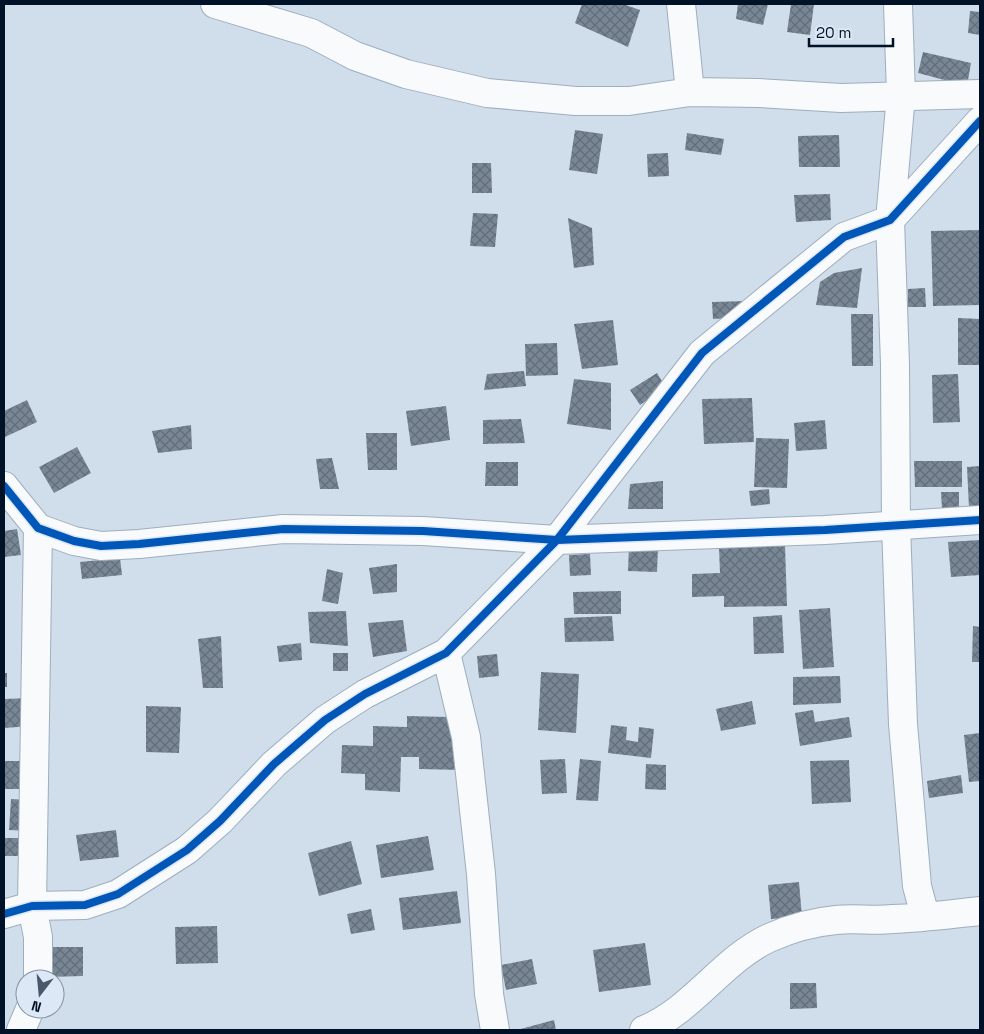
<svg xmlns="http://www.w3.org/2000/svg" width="984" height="1034" font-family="'Space Grotesk',sans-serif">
<defs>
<pattern id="building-cross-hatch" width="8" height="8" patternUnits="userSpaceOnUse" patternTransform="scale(1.25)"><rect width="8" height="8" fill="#798795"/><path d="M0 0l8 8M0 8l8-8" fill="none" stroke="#616d7a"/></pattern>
</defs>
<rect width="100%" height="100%" fill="#d0ddea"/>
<path fill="url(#building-cross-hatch)" d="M582,4H623L640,10L628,47L575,23Z
M738,4H768L763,25L736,19Z
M791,4H814L810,35L787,32Z
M970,11L980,12V35L968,33Z
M923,52L971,63L967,86L918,73Z
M575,130L603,134L597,174L569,170Z
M687,133L724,139L721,155L685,150Z
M839,135L840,167H799L798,136Z
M668,153L669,176L648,177L647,154Z
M472,163H491L492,193H472Z
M830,194L831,220L796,222L794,195Z
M473,213L498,214L495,247L470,246Z
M568,218L592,228L594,265L574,268Z
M980,230V305L933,306L931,231Z
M862,268L857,308L816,305L820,282L834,273Z
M925,288L926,307H908V289Z
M746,301V317L713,319L712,302Z
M851,314H873V366H852Z
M958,318L980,319V365H958Z
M613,320L618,365L582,369L574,324Z
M557,343L558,375L526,376L525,344Z
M524,371L526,386L484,390L487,374Z
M657,373L666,388L640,405L630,390Z
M958,374L960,422L933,423L932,375Z
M574,379L611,383V430L567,424Z
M752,398L754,442L704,444L702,399Z
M27,400L37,422L5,437L4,411Z
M446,406L450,440L411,446L406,411Z
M521,419L525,443L483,444V420Z
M825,420L827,449L796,451L794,423Z
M191,425L192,449L158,453L152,431Z
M366,433H397V470H368Z
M756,438L789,439L787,488L754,487Z
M77,447L91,473L54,493L39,467Z
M332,458L339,489H320L316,459Z
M914,461H962V487H915Z
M486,462H518V486H485Z
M980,466V507L969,508L967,467Z
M663,481V509H628L630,484Z
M769,489L770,504L751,506L749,491Z
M941,492H959V509H942Z
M17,529L21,555L4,557V531Z
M980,540V575L951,577L948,542Z
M785,545L787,606L724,607V596L692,597V574L720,573L719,548Z
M629,546L658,547L657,572L628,571Z
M590,554L591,575L570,576L569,555Z
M120,558L122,575L82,579L80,562Z
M397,564V592L373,594L369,568Z
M327,569L343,573L338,604L322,601Z
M621,591V614H574L573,592Z
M830,608L834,667L803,669L799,610Z
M346,611L348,646L310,643L308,612Z
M782,615L784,653L754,654L753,617Z
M612,616L614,641L565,642L564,618Z
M403,620L407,651L373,657L368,623Z
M973,626L980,627V662H972Z
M221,636L223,688H203L198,639Z
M301,643L302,660L279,662L277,646Z
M333,653H348V671H333Z
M497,654L499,676L479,678L477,656Z
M541,672L579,674L576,733L538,730Z
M4,673H7V687H4Z
M840,676L841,703L793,705V677Z
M30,698L31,726L4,728V699Z
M752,701L756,724L721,731L716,709Z
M146,706L181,707L179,753L146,752Z
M813,710L815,722L849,717L852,737L800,746L795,713Z
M407,716L449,717L461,770L419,769V757H401L400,792L365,790V774L341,773L342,745L373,746V726L407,727Z
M611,725L627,727L626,740L638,742L639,727L654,729L651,758L608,753Z
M980,733V781L969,782L964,735Z
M565,759L567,793L542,794L540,760Z
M580,759L601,761L598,801L576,800Z
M849,760L851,802L812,804L810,761Z
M4,761H29V789H4Z
M646,764L666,765V790L645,789Z
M961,775L963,793L929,798L927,781Z
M11,799L30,800L29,831L9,830Z
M116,830L119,857L80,861L76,835Z
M428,836L434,870L381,878L376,845Z
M4,838H26V856H4Z
M351,841L362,884L319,896L308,853Z
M799,882L802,917L771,919L768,885Z
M457,891L461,923L403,930L399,898Z
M371,909L375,930L351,934L347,914Z
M217,926L218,963L176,964L175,927Z
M645,943L651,985L599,992L593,950Z
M48,947H83V976L48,977Z
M532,959L537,984L506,990L501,965Z
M790,983H816L817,1008L790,1009Z
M554,1020L556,1030H517Z"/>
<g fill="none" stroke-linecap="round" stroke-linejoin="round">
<g stroke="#9daebf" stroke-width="30">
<path id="minor" d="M215,4L311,33L355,56L406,74L487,93L576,101H629L690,92L759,93L841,98L980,94
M681,4L690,92
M898,4L901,95L890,220L895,364L896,525L903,724L917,886L925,916
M446,653L466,737L481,874L489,994L495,1030
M4,914L32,906L85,905L118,894L187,850L220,821L274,764L325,720L365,694L446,653L557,540L702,353L844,237L890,220L980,121
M38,979V937L32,906L38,528
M21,1030L30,1009
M644,1030C693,1010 722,960 769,938C789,929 814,922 836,920C854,918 874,921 893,919C922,918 951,914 980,911"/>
</g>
<g stroke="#9daebf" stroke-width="30">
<path id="tertiary" d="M4,486L38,528L74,541L101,546L139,544L283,529L423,531L557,540L825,530L980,520"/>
</g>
<use href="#minor" stroke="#f8fafc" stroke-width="28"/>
<use href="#tertiary" stroke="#f8fafc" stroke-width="28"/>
<g stroke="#dce8f5" stroke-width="11">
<path id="cycleway" d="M4,486L38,528L74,541L101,546L139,544L283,529L423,531L557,540L825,530L980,520
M4,914L32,906L85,905L118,894L187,850L220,821L274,764L325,720L365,694L446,653L557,540L702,353L844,237L890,220L980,121"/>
</g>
<use href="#cycleway" stroke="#0057b8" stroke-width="8"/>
</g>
<rect width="984" height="1034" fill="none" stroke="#001227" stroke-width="10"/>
<g transform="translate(40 994) rotate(196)"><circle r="24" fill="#dce8f5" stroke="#8492a3"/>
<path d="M0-4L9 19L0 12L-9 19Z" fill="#49596b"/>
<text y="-8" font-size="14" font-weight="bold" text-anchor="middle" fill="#001227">N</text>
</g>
<path d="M809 38v8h84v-8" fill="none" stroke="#001227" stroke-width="2.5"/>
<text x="816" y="38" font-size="15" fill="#001227" stroke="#dce8f5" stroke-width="4" paint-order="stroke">20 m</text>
</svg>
